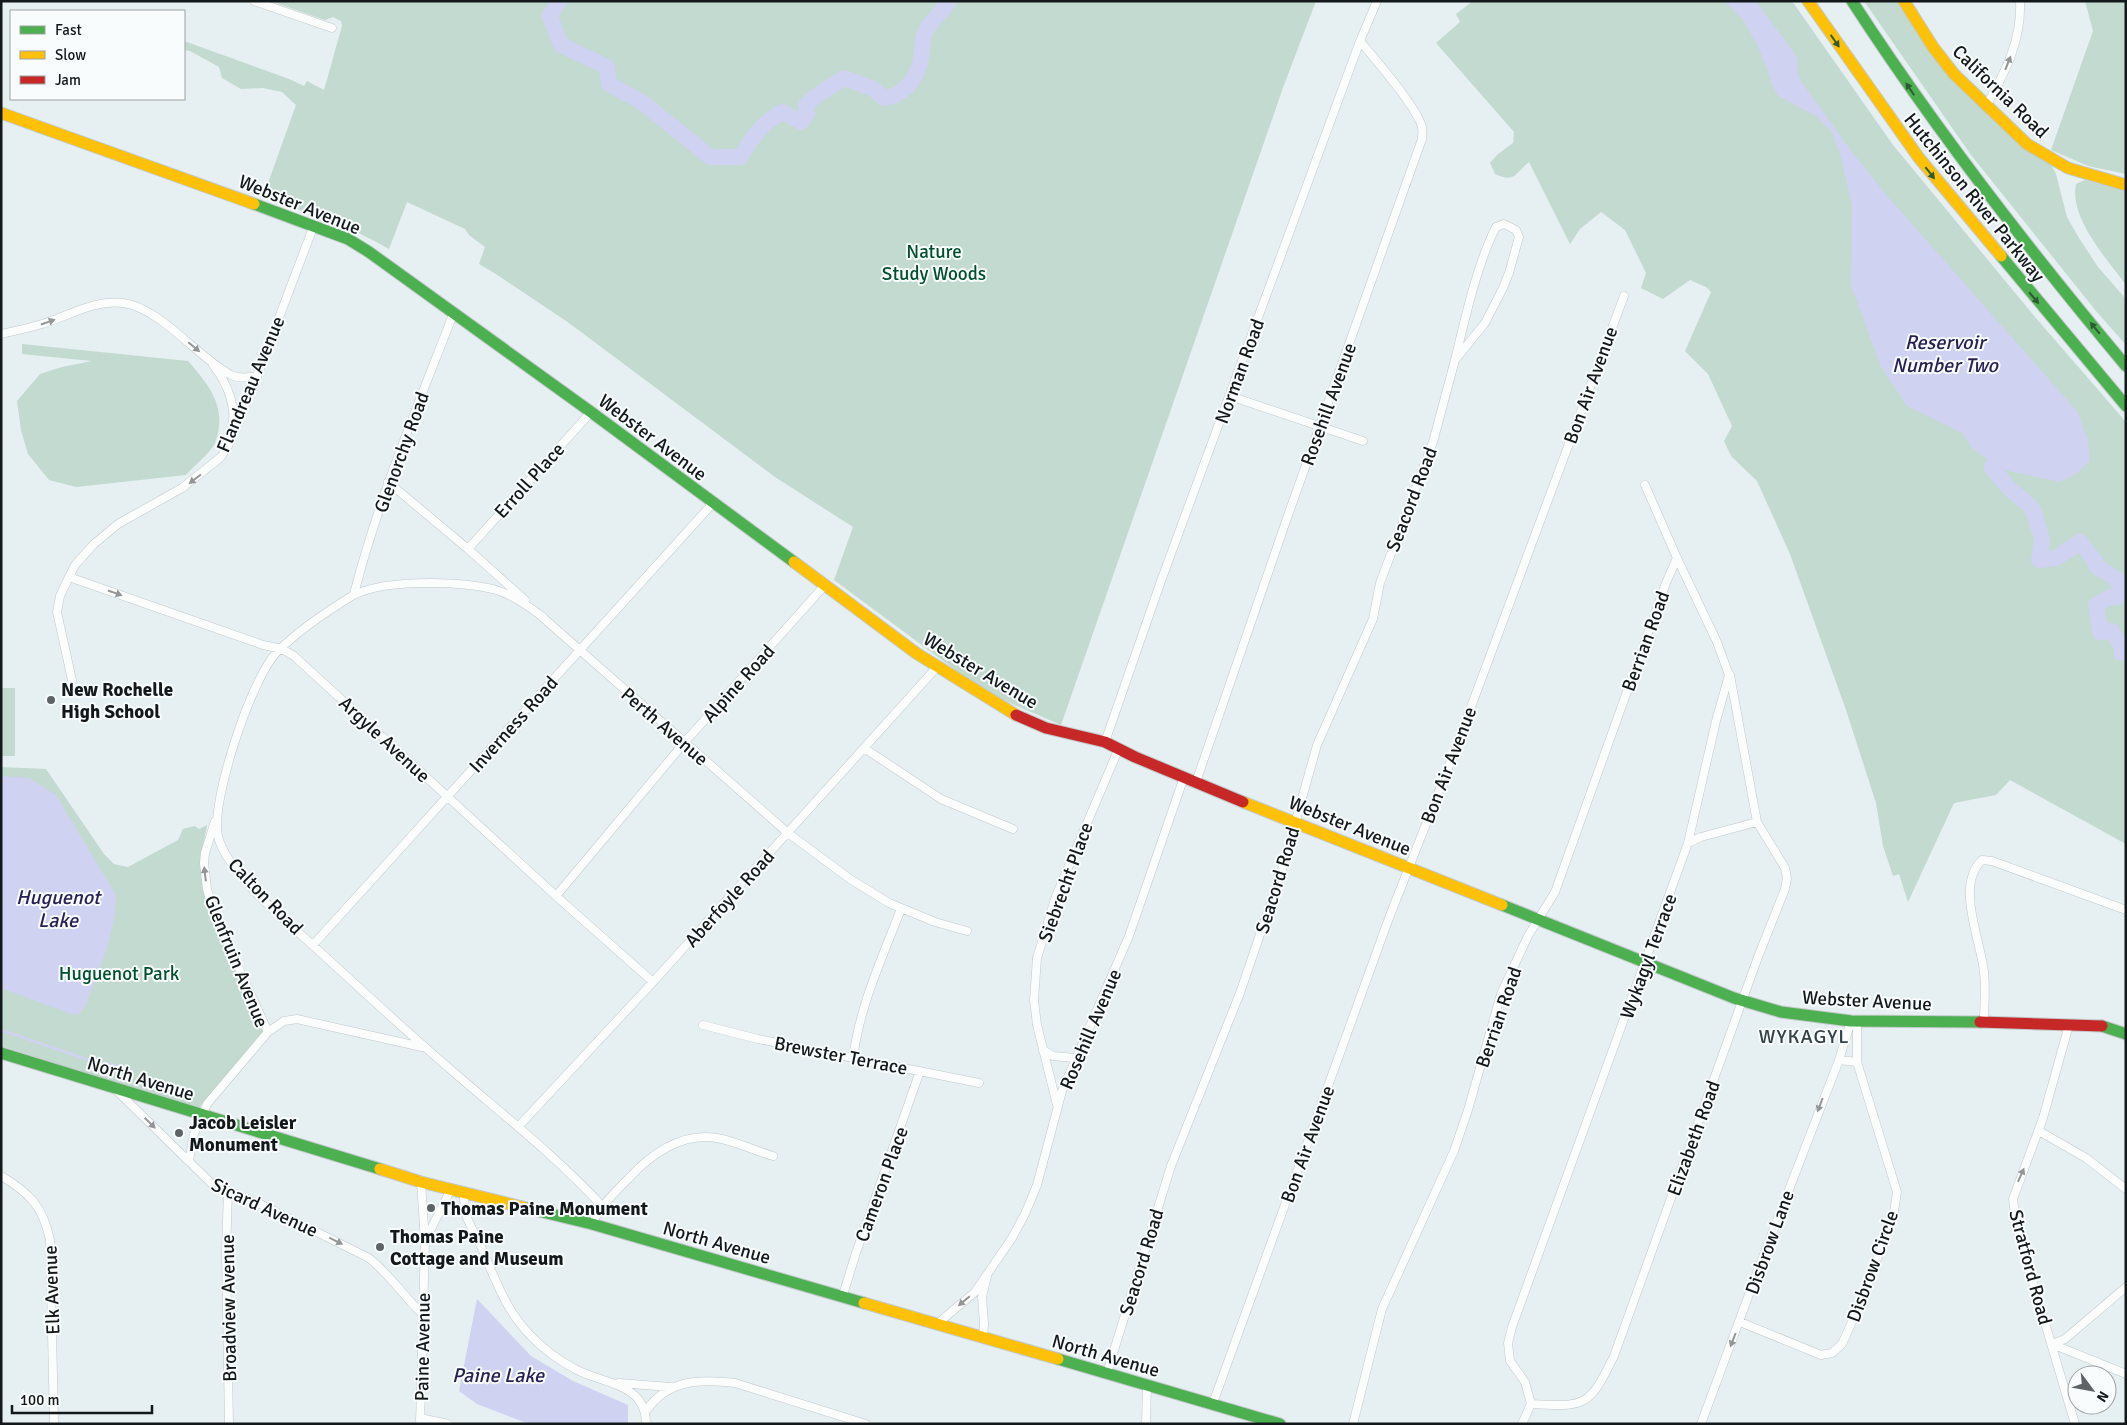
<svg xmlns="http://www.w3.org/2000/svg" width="2127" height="1425" font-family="Signika,sans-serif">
<rect width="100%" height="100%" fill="#e6eff2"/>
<path fill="#c2dacf" d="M270,1H1316L1284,85L1061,725L1010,703L973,683L834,580L853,527L775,477L569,323L496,274L479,264L485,247L469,235L465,229L407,202L389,249C350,226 306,212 263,197L296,105L282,92L263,88L241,89L222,78L219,67L190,51L184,50V41L289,79L304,86L307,81L324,90L342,26L341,21L333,17L325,20Z
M1473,1H1792L1893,145L2035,317L2126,422V844L2010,780L1996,795L1954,803L1908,902L1899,874L1893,876L1883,846L1876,803L1846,710L1790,554L1757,481L1731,456L1724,441L1732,426L1708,374L1685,351L1711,292L1706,287L1690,280L1663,299L1641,288L1646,273L1625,230L1601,212L1580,229L1570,244L1529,162C1514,174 1516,183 1495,174L1490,163L1498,154L1513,143L1514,132L1436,43L1460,22L1456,14Z
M1864,1H1899L1930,52L1951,79L2014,140L2052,166L2056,174L2067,217L2079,238L2098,267L2126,299V345L2096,311L1971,155Z
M2085,1H2126V174L2088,166L2051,150L2093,31Z
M2085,180L2126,191V285C2107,259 2069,218 2076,184Z
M22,344L188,361C210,386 228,408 215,443C211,452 193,467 186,475L76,487L49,480L28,454L21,430L17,401L40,374L62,367L92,361L22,354Z
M1,688H15V756H1Z
M1,767L46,769L104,854L114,864L128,867L178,840L183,829L195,826L199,829L207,825L202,852L207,904L264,1031L198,1109L1,1046Z"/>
<path fill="#cfd2f1" d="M1724,1H1756L1797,57L1798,74L1801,81L1852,152L1889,198L2077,411L2088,440L2090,461L2076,474L2059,482L2001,469L1973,449L1962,433L1907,406L1881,367L1851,285L1852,205L1840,154L1832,132L1816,116L1778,96L1772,85L1768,71L1757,45L1744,21Z
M2114,636L2126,641V661L2114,659Z
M1,776L29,778L56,795L116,895C116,933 98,971 85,1007L79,1014H71L1,988Z
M477,1299L531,1356L573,1381L628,1405V1424H529L477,1404L459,1391Z"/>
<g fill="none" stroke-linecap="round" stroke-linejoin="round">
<path stroke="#cfd2f1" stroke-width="2.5" d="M1,1030L95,1062L114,1065L133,1072"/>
<path stroke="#cfd2f1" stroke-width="16" d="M559,1L550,16L561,45L607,67L609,84L642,102L710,157H740C752,138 762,123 782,112L801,122L807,114L806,105C816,94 831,87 844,78L872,88L884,98C903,96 915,81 920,63C923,53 921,42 925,32C930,21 943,12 949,1
M1994,463L1992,468L2009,488L2029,505L2034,512L2042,540L2039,560L2056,558L2080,542L2095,561L2096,566L2118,580L2120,590L2117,597H2110L2096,605L2100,632L2111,631L2126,652"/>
<g stroke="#c2c8ca" stroke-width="9">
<path id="street" d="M254,1L332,28
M1986,106C2005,73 2022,40 2020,1
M1,334C15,331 29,328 42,324C68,316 96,299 123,303C161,308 198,358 231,375C240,379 248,378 257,376
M213,365C227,382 237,407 232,429
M1230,396L1363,441
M388,482L468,549L525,600
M468,549L591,412
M69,577L263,645L282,649L294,656L556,896L653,982
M354,594C379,497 418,405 454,312
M540,615L788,833L850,879L889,903L935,922L967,931
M543,617C528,606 512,594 493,589C458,581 377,578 347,599C322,615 298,631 277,652C252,677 210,802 218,836C226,873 291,925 319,951C365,993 410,1035 457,1075C507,1118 559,1159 603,1207
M72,680L57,612L60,596L69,577L75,565L94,544L118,524L182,488L221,457L229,444L257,376L314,225
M1105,742L1161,581L1360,41L1377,1
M864,748L941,799L1013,829
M1196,782L1286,521L1422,139C1422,136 1423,131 1422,127C1417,107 1375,59 1360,41
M215,821L205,853L204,863L207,889L215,916L268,1032
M1688,843L1701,837L1757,822
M556,896L684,743L825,585
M313,945L713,503
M1984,1023C1984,1006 1986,989 1984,972C1981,941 1955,885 1982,860L1992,861L2126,910
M703,1025L758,1039L979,1083
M2069,1025L2043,1118L2013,1199L2017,1229L2075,1424
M1043,1050L1053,1056L1075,1058
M853,1058C860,1005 882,958 901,909
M1839,1060L1857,1062
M116,1090L212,1184L262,1205L369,1258C389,1274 404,1296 422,1314
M1057,1105L1037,1025L1034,1000L1037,958L1056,896L1119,748
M518,1127L653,982L937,667
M2039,1131L2086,1158L2126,1189
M189,1160L194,1134L207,1104L268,1032L284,1021L297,1019L422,1047
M1,1176C30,1193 43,1207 50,1240L54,1424
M228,1191L226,1253L229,1424
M464,1192C464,1199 464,1208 466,1215C471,1229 480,1242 485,1256C498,1286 508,1313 531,1336C544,1350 560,1361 577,1370C604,1384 646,1383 646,1424
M592,1224C600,1207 615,1192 628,1179C652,1153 684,1130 722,1139C739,1143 756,1151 773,1156
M425,1241L451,1189
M842,1298L856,1253L920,1071
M1740,1322L1821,1355L1832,1353L1842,1344L1862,1300L1894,1212L1897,1192L1857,1062V1021
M937,1324L975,1292L1012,1238L1025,1214L1037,1185L1062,1091L1129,936L1184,777
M983,1338L984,1324L982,1297L987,1276
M2052,1344L2065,1339L2126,1287
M2052,1344L2126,1374
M1107,1373L1171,1166L1240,993L1281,873L1317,745L1373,619L1380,583L1433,442L1455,360L1485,323L1503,288L1509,273L1519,237L1516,230L1504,224L1496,227C1477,264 1465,319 1455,360
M619,1383L670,1387
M1213,1403L1389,918L1452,758L1624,296
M1531,1404C1586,1407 1589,1407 1614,1356L1758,957L1785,889L1787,878L1785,868L1757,822L1730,675
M646,1411C668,1379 700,1379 735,1383L866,1424
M420,1418L448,1424
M420,1424L425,1241L421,1182
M1146,1424L1147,1385
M1353,1424L1382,1309L1454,1151L1468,1110L1501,994L1528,936L1555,892L1666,583L1677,558
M1522,1424L1531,1404L1525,1382L1510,1361L1508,1343L1512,1327L1688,843L1716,721L1729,675L1717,642L1677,558L1645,485
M1701,1424L1758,1270L1839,1060L1851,1021"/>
</g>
<g stroke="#c2c8ca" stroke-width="13">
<path id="fast" d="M1852,1C1935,129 2028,249 2126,366
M254,204L348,239L369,252L591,412L794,562
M2001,256L2126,406
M1502,905L1734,998L1781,1012L1851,1021L1980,1022
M2102,1026L2126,1034
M1,1053L380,1169
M526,1208L592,1224L864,1303
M1058,1359L1280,1424"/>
</g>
<g stroke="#c2c8ca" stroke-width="13">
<path id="slow" d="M1808,1L1919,158L2001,256
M1904,1L1933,47L1954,74L2027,144L2068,168L2126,185
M1,113L254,204
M794,562L916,653L1016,715
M1243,802L1502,905
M380,1169L421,1182L526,1208
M864,1303L1058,1359"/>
</g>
<g stroke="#c2c8ca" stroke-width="13">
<path id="jam" d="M1016,715L1046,728L1105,742L1135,757L1243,802
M1980,1022L2102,1026"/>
</g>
<use href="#street" stroke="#fbfdfd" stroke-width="8"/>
<use href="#fast" stroke="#4caf50" stroke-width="11"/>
<use href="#slow" stroke="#ffc107" stroke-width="11"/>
<use href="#jam" stroke="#c62828" stroke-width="11"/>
</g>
<defs><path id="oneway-solid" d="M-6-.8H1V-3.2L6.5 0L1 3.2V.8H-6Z" transform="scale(1.25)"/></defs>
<g fill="#2d5c32">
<use href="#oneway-solid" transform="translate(1835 41) rotate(55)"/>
<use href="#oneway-solid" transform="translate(1910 89) rotate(-124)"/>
<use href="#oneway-solid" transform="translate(1930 173) rotate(52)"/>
<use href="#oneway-solid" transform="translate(2034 298) rotate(50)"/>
<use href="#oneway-solid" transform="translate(2095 328) rotate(-130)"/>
</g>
<g fill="#939697">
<use href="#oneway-solid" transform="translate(2008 63) rotate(-68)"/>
<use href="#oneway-solid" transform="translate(48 322) rotate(-19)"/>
<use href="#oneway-solid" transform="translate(194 347) rotate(40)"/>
<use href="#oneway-solid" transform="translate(195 479) rotate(143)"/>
<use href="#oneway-solid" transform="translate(115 593) rotate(19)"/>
<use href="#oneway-solid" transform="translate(205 874) rotate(-97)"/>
<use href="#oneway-solid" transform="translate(1820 1105) rotate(111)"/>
<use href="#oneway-solid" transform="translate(150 1123) rotate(44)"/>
<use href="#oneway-solid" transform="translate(2021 1175) rotate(-66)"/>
<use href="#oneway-solid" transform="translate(336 1241) rotate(26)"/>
<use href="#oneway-solid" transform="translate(964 1301) rotate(140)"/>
<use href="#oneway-solid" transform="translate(1733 1340) rotate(111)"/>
</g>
<g fill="#5d6366" stroke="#f9fcfd" stroke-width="2">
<circle cx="51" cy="700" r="5"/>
<circle cx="179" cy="1133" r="5"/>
<circle cx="431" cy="1208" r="5"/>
<circle cx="380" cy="1247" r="5"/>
</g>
<g text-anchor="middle" stroke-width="4" stroke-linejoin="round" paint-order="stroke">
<g font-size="19" fill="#13181a" stroke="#f9fcfd">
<text transform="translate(2001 91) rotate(44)" y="7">California Road</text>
<text transform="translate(1975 197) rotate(51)" y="7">Hutchinson River Parkway</text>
<text transform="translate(300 204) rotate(22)" y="7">Webster Avenue</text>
<text transform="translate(1239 371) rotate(-70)" y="7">Norman Road</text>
<text transform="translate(250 384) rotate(-67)" y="7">Flandreau Avenue</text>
<text transform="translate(1590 385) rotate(-70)" y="7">Bon Air Avenue</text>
<text transform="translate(1328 404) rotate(-70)" y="7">Rosehill Avenue</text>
<text transform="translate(653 437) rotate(37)" y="7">Webster Avenue</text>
<text transform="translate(401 452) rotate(-70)" y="7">Glenorchy Road</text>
<text transform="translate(529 480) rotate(-48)" y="7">Erroll Place</text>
<text transform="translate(1411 499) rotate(-69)" y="7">Seacord Road</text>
<text transform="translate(1645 641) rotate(-70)" y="7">Berrian Road</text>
<text transform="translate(981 670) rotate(31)" y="7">Webster Avenue</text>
<text transform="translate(738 683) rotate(-48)" y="7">Alpine Road</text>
<text transform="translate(513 724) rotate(-48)" y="7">Inverness Road</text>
<text transform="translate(665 726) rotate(41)" y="7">Perth Avenue</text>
<text transform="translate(385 739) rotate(43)" y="7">Argyle Avenue</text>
<text transform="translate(1448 765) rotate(-69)" y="7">Bon Air Avenue</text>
<text transform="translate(1350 825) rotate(22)" y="7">Webster Avenue</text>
<text transform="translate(1277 880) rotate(-73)" y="7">Seacord Road</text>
<text transform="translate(1065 882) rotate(-70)" y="7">Siebrecht Place</text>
<text transform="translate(266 896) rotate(46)" y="7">Calton Road</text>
<text transform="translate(729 898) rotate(-48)" y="7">Aberfoyle Road</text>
<text transform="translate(1648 956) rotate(-70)" y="7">Wykagyl Terrace</text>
<text transform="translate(237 961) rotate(68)" y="7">Glenfruin Avenue</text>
<text transform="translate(1867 1000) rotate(3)" y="7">Webster Avenue</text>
<text transform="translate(1498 1017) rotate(-71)" y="7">Berrian Road</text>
<text transform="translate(1090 1029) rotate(-67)" y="7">Rosehill Avenue</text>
<text transform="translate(841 1055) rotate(11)" y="7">Brewster Terrace</text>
<text transform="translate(141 1078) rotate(17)" y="7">North Avenue</text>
<text transform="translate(1693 1138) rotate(-70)" y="7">Elizabeth Road</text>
<text transform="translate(1307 1144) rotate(-70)" y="7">Bon Air Avenue</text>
<text transform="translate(881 1184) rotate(-70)" y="7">Cameron Place</text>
<text transform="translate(265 1207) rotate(25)" y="7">Sicard Avenue</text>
<text transform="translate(717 1242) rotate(16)" y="7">North Avenue</text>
<text transform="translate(1769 1242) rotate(-70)" y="7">Disbrow Lane</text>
<text transform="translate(1141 1262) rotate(-73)" y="7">Seacord Road</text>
<text transform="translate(1872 1266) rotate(-70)" y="7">Disbrow Circle</text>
<text transform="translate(2031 1267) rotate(75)" y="7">Stratford Road</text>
<text transform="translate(51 1290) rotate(-92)" y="7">Elk Avenue</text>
<text transform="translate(228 1308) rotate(-91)" y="7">Broadview Avenue</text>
<text transform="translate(422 1347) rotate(-89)" y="7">Paine Avenue</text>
<text transform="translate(1106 1355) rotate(16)" y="7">North Avenue</text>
</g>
<g font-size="19" fill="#00502f" stroke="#f9fcfd">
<text x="934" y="258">Nature<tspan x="934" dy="22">Study Woods</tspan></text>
<text x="119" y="980">Huguenot Park</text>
</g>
<g font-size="19" font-weight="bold" fill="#13181a" stroke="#f9fcfd" text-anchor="start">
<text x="61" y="696">New Rochelle<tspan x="61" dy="22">High School</tspan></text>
<text x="189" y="1129">Jacob Leisler<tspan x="189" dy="22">Monument</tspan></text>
<text x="441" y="1215">Thomas Paine Monument</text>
<text x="390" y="1243">Thomas Paine<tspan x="390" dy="22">Cottage and Museum</tspan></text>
</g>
<g font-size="20" font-style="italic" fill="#272154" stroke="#f9fcfd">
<text x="1945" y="349">Reservoir<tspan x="1945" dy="23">Number Two</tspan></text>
<text x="58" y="904">Huguenot<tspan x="58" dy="23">Lake</tspan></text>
<text x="498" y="1382">Paine Lake</text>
</g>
<g font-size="20" letter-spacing="1" fill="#344145" stroke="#f9fcfd">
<text x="1804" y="1043">WYKAGYL</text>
</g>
</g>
<rect width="2127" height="1425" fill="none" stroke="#13181a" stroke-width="5"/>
<rect x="10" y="10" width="175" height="90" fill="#f9fcfd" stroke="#9da1a2"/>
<rect x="20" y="26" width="25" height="8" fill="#4caf50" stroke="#9da1a2"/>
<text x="55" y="35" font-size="15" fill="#13181a">Fast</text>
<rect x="20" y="51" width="25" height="8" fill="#ffc107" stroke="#9da1a2"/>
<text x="55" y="60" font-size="15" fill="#13181a">Slow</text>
<rect x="20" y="76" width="25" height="8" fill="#c62828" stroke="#9da1a2"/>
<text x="55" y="85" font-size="15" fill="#13181a">Jam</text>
<g transform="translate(2092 1390) rotate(122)"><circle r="24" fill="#f9fcfd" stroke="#9da1a2"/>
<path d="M0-4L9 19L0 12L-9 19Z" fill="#5d6366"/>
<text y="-8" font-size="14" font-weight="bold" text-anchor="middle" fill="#13181a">N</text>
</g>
<path d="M12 1405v8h140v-8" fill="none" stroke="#13181a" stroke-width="2.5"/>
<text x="20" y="1405" font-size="15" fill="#13181a" stroke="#f9fcfd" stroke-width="4" paint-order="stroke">100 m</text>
</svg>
